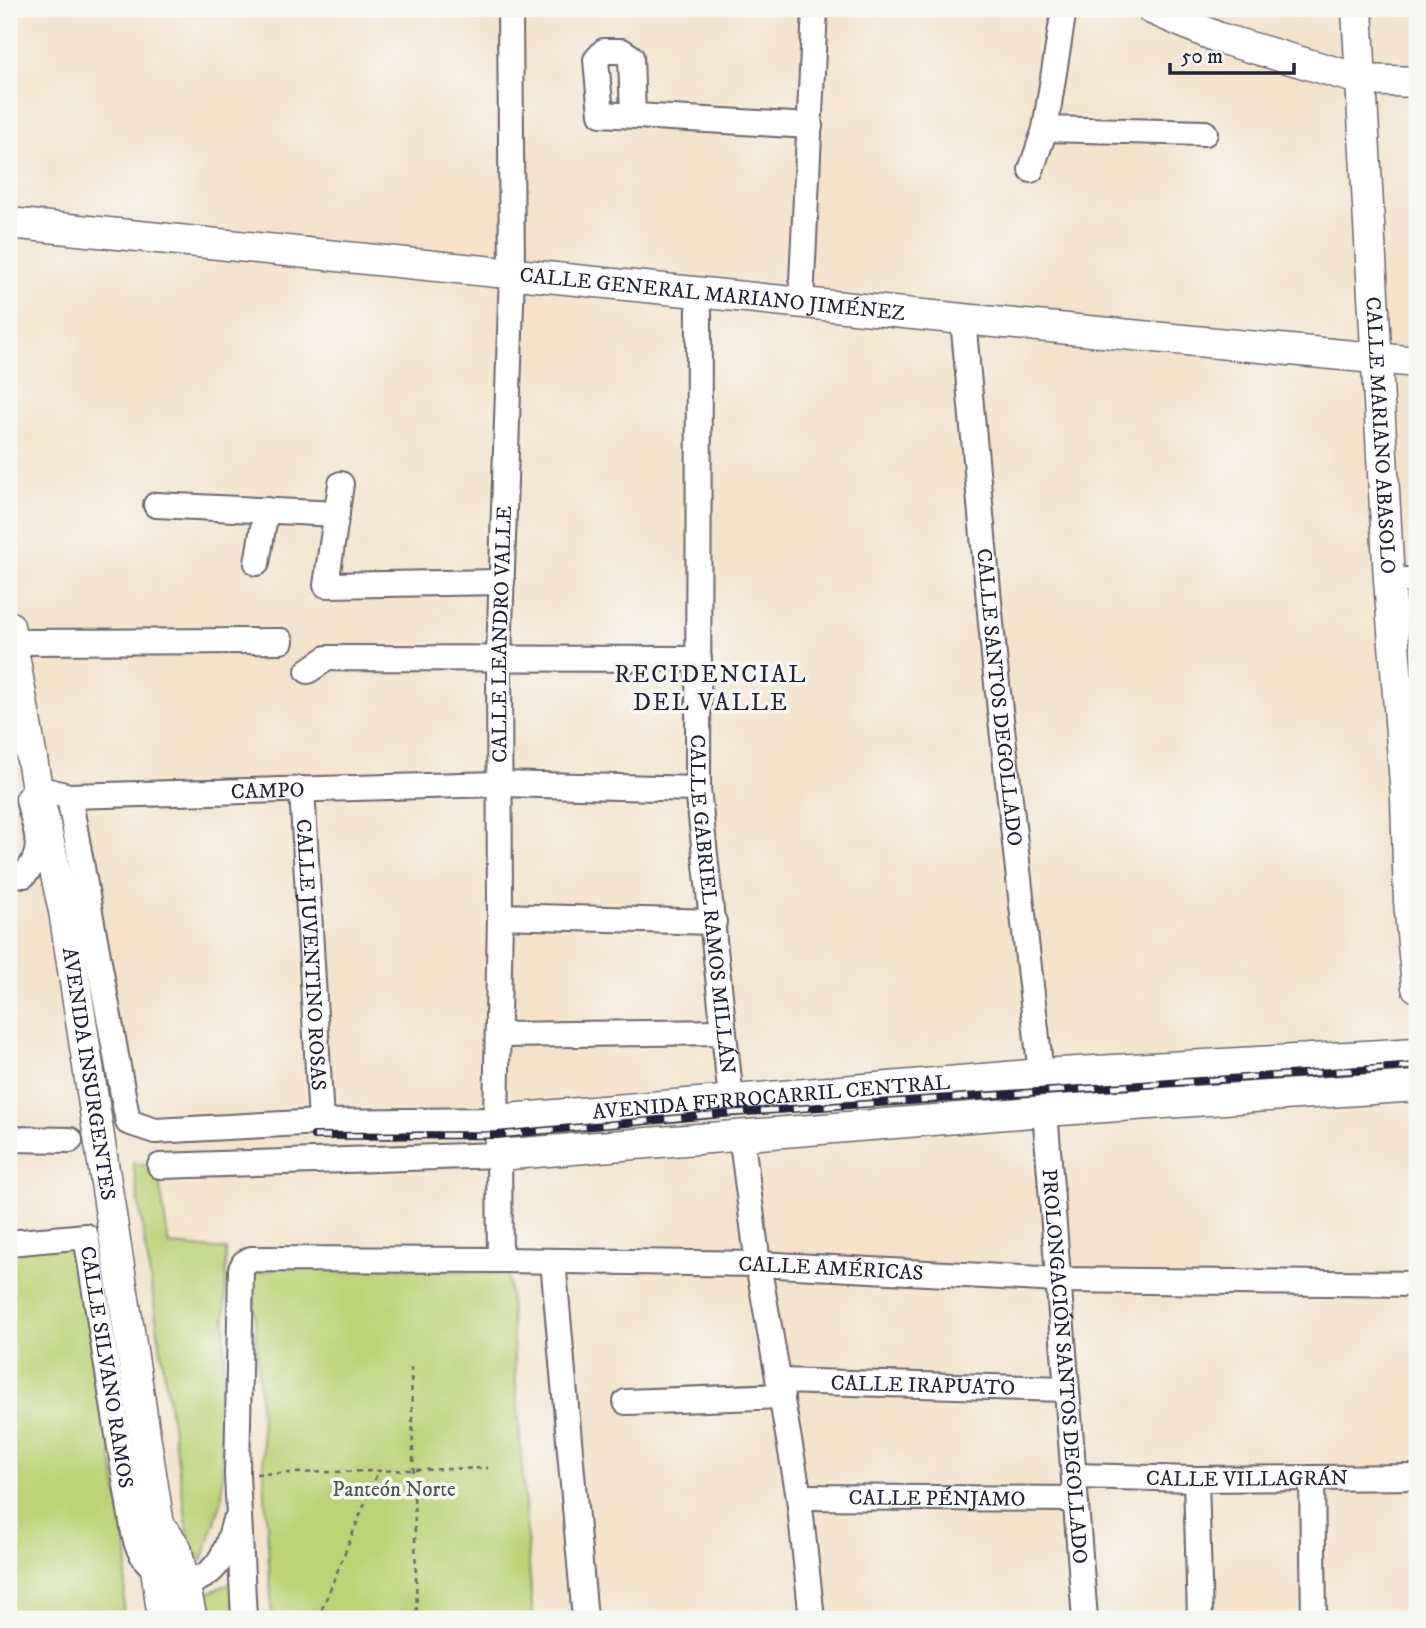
<svg xmlns="http://www.w3.org/2000/svg" width="1426" height="1628" font-family="'IM FELL DW Pica',serif">
<rect width="100%" height="100%" fill="#f6f6f2"/>
<filter id="ink" filterUnits="userSpaceOnUse"><feTurbulence type="fractalNoise" baseFrequency=".0143" numOctaves="2"/><feDisplacementMap in="SourceGraphic" scale="14" xChannelSelector="R" yChannelSelector="G"/><feConvolveMatrix kernelMatrix="1 2 1 2 8 2 1 2 1" color-interpolation-filters="sRGB"/></filter>
<filter id="wash" filterUnits="userSpaceOnUse"><feTurbulence type="fractalNoise" baseFrequency=".00686" numOctaves="4" result="noise"/><feDisplacementMap in="SourceGraphic" scale="28" xChannelSelector="R" yChannelSelector="G"/><feGaussianBlur stdDeviation="1.57" result="paint"/><feColorMatrix in="noise" values="0 0 0 0 0 0 0 0 0 0 0 0 0 0 0 0 0 1.4 0 .05"/><feComposite in="paint" operator="in"/></filter>
<g filter="url(#wash)">
<rect width="100%" height="100%" fill="#f4e2ca"/>
<path fill="#bbd377" stroke="#6e7a59" stroke-width="2" d="M133,1163L157,1167L169,1245L226,1250L222,1500L202,1561L190,1545Z
M77,1244L128,1556L122,1619H9V1249Z
M304,1262L508,1274L533,1619H272L253,1274Z
M237,1580L236,1619H216L206,1594Z"/>
</g>
<g filter="url(#ink)">
<g fill="none" stroke-linecap="round" stroke-linejoin="round">
<g stroke="#6c656d" stroke-width="28">
<g id="minor">
<path d="M633,116L631,57L622,51H604L596,60L601,114L810,126"/>
<path d="M1045,129L1205,133"/>
<path d="M1031,170L1045,129L1064,9"/>
<path id="s1" d="M699,291L698,789L731,1099"/>
<path d="M801,302L815,9"/>
<path id="s2" d="M963,319L995,666L1041,1074"/>
<path d="M341,484L326,585L502,582"/>
<path d="M156,505L337,514"/>
<path d="M257,563L266,510"/>
<path d="M1389,580H1417"/>
<path d="M11,642L281,641"/>
<path d="M308,671L327,658L699,659"/>
<path id="s3" d="M302,789L321,1122"/>
<path d="M69,796L128,1122L155,1131L321,1122L496,1120"/>
<path id="s4" d="M24,875C48,851 35,829 28,799L37,788L69,796L499,784L698,789"/>
<path d="M500,916L714,922"/>
<path d="M498,1035L723,1032"/>
<path id="s5" d="M1045,1111L1085,1619"/>
<path d="M741,1134L758,1264L799,1497L812,1619"/>
<path d="M9,1139L70,1140"/>
<path d="M160,1166L499,1155"/>
<path id="s6" d="M9,1243L86,1236L133,1528C136,1546 141,1557 155,1569"/>
<path id="s7" d="M500,1260L499,1155L496,1120L500,916L499,657L512,273L510,9"/>
<path d="M553,1261L585,1619"/>
<path id="s8" d="M779,1381L1066,1389"/>
<path d="M626,1402L782,1396"/>
<path id="s9" d="M1075,1476L1196,1479L1417,1477"/>
<path d="M1312,1478L1314,1619"/>
<path d="M1196,1479L1200,1619"/>
<path id="s10" d="M799,1497L1075,1499"/>
<path d="M184,1583C217,1578 227,1552 234,1523"/>
<path id="s11" d="M244,1619L237,1474L241,1269L244,1263L251,1259L500,1260L758,1264L1059,1280L1417,1284"/>
</g>
</g>
<g stroke="#6c656d" stroke-width="33">
<g id="major">
<path d="M1152,9L1219,38L1362,80L1417,82"/>
<path id="s12" d="M1357,9L1389,580L1406,797L1409,901L1417,987"/>
<path id="s13" d="M9,223L963,319L1417,362"/>
<path id="s14" d="M9,626L37,788L64,911L159,1525L154,1554L163,1619"/>
<path id="s15" d="M496,1120L1041,1074L1417,1053"/>
<path d="M499,1155L1045,1111L1417,1086"/>
<path d="M159,1525L176,1548L192,1619"/>
</g>
</g>
<path stroke="#6c656d" stroke-width="2.5" stroke-dasharray="5 5" stroke-linecap="butt" d="M411,1367L417,1619
M256,1474L488,1468
M318,1619L378,1471"/>
<use href="#minor" stroke="#fff" stroke-width="24"/>
<use href="#major" stroke="#fff" stroke-width="30"/>
<g stroke="#22223b" stroke-width="8">
<path id="rail" d="M314,1136L497,1135L733,1113L1417,1066"/>
</g>
<use href="#rail" stroke="#f6f6f2" stroke-width="5" stroke-dasharray="16" stroke-linecap="butt"/>
</g>
</g>
<g text-anchor="middle" stroke-width="7" stroke-linejoin="round" paint-order="stroke">
<g font-size="21" fill="#22223b" stroke="#f6f6f2">
<text dy="7" stroke="none"><textPath href="#s13" startOffset="707">CALLE GENERAL MARIANO JIMÉNEZ</textPath></text>
<text dy="7" stroke="none"><textPath href="#s12" startOffset="427">CALLE MARIANO ABASOLO</textPath></text>
<text dy="7" stroke="none"><textPath href="#s7" startOffset="626">CALLE LEANDRO VALLE</textPath></text>
<text dy="7" stroke="none"><textPath href="#s2" startOffset="380">CALLE SANTOS DEGOLLADO</textPath></text>
<text dy="7" stroke="none"><textPath href="#s4" startOffset="327">CAMPO</textPath></text>
<text dy="7" stroke="none"><textPath href="#s1" startOffset="614">CALLE GABRIEL RAMOS MILLÁN</textPath></text>
<text dy="7" stroke="none"><textPath href="#s3" startOffset="166">CALLE JUVENTINO ROSAS</textPath></text>
<text dy="7" stroke="none"><textPath href="#s14" startOffset="455">AVENIDA INSURGENTES</textPath></text>
<text dy="7" stroke="none"><textPath href="#s15" startOffset="276">AVENIDA FERROCARRIL CENTRAL</textPath></text>
<text dy="7" stroke="none"><textPath href="#s11" startOffset="945">CALLE AMÉRICAS</textPath></text>
<text dy="7" stroke="none"><textPath href="#s5" startOffset="256">PROLONGACIÓN SANTOS DEGOLLADO</textPath></text>
<text dy="7" stroke="none"><textPath href="#s6" startOffset="210">CALLE SILVANO RAMOS</textPath></text>
<text dy="7" stroke="none"><textPath href="#s8" startOffset="144">CALLE IRAPUATO</textPath></text>
<text dy="7" stroke="none"><textPath href="#s9" startOffset="172">CALLE VILLAGRÁN</textPath></text>
<text dy="7" stroke="none"><textPath href="#s10" startOffset="138">CALLE PÉNJAMO</textPath></text>
</g>
<g font-size="21" fill="#50574d" stroke="#f6f6f2">
<text x="394" y="1496">Panteón Norte</text>
</g>
<g font-size="24" letter-spacing="2" fill="#22223b" stroke="#f6f6f2">
<text x="711" y="682">RECIDENCIAL<tspan x="711" dy="28">DEL VALLE</tspan></text>
</g>
</g>
<rect width="1426" height="1628" fill="none" stroke="#f6f6f2" stroke-width="35"/>
<path d="M1170 63v10h124v-10" fill="none" stroke="#22223b" stroke-width="3.5"/>
<text x="1181" y="63" font-size="21" fill="#22223b" stroke="#f6f6f2" stroke-width="5" paint-order="stroke">50 m</text>
</svg>
